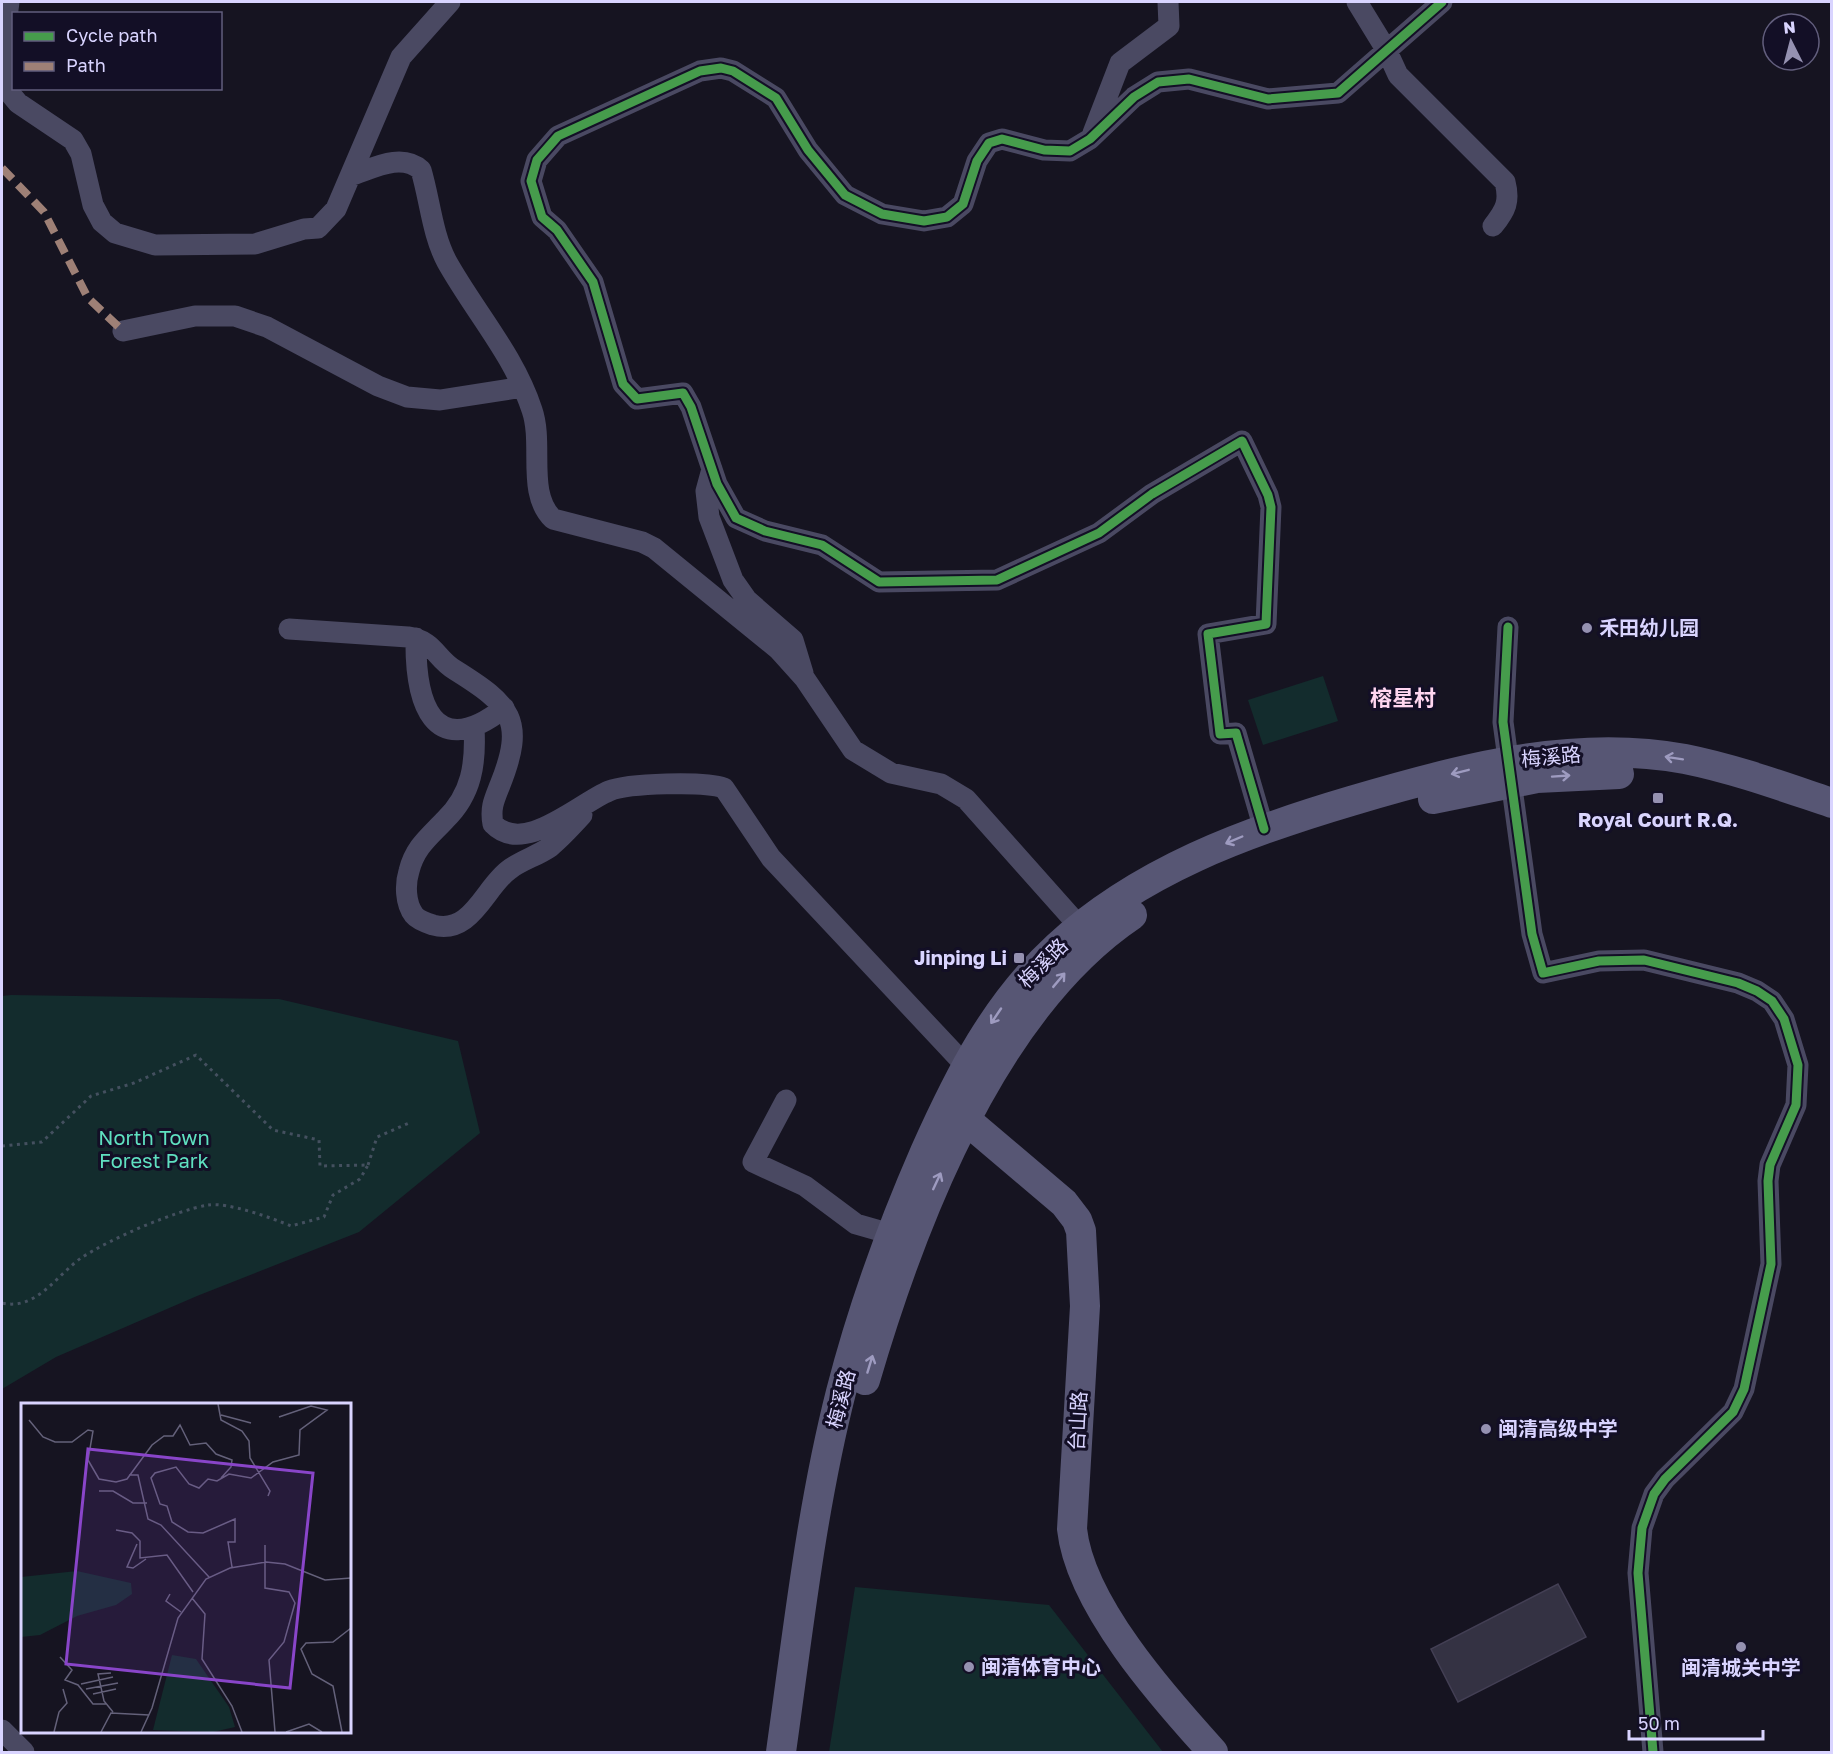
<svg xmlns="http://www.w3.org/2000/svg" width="1833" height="1754" font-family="'Golos Text','Noto Sans SC',sans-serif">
<rect width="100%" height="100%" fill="#161421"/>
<path fill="#132c2d" d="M1323,676L1338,721L1263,745L1248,700Z
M11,995L279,999L458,1041L480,1133L359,1232L197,1296L56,1357L2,1389V996Z
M855,1587L1049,1605L1163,1752H829Z"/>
<path fill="#343243" stroke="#433f54" stroke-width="1.5" d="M1558,1584L1586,1637L1458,1702L1431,1649Z"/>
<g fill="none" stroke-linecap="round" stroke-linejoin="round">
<path stroke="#44505f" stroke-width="3" stroke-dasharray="3 4.5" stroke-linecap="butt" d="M2,1146L42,1142L91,1096L134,1083L196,1055L273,1130L319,1140L320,1166L368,1165L360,1179L333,1195L324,1217L291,1226C272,1218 228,1202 208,1205C174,1211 110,1239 81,1258C57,1275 36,1311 2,1303
M368,1165L377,1137L409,1123"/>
<path stroke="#4a4962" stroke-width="21" d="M1357,2L1387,51L1398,75L1505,182C1510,201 1506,210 1493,226
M2,55L9,2
M2,58L8,91L18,103L73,140L81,154L93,205L102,222L115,233L155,245L255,244L304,229L318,228L336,209L401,57L450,2
M1093,133L1120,63L1169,26L1168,2
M350,176C372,169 401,152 421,170C430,200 432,234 447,262C475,312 514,355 532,410C544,445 526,493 553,519L642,542L654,548L778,649L805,679L853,750L891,773L941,784L966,799L1080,927
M123,331L195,316H235L267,327L378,386L407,397L440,400L523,387
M712,469L706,491L709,517L733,580L747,600L793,640L803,673
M1508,627L1503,722L1532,934L1543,973L1599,961L1644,960L1738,983L1757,991L1772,1001L1784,1019L1798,1065L1796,1105L1770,1165L1768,1181L1771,1264L1744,1389L1733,1412L1665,1479L1654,1494L1642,1528L1638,1573L1653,1752
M289,629L408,637C435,641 435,658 455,670C511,705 526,720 500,785C494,800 490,808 493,824C524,856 578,804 609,791C628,783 705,781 724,788L771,858L966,1066
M416,638C415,701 432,764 504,708
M474,728C476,763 472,794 445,820C429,837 415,847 409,871C405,884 405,903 414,915C418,920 427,923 433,925C472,936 485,886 510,869C522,860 537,856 550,847C561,838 572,826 582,815
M1264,829L1236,733L1220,734L1208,634L1266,624L1271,507L1268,495L1242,441L1152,494L1099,533L997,580L879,582L822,545L765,531L736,518L717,484L691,407L683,393L637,399L623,384L593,282L557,230L542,217L531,181L537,160L558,136L700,71L721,68L733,71L776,98L808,150L845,195L882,214L924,221L947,217L963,204L977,161L989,143L1002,139L1044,150L1070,151L1090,139L1134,97L1158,82L1189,79L1268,99L1338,93L1442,2
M786,1100L753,1162L805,1186L856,1224L891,1234
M2,1730L24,1752"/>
<path stroke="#575674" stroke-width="30" d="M1433,799L1537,778L1619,774
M952,1108L1064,1203L1077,1220L1081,1231L1085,1306L1072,1529C1080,1604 1163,1697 1213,1752
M865,1380C911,1223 991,1010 1132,915
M781,1752C798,1632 811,1510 841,1392C862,1310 891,1230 925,1152C959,1076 995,1004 1057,947C1139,871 1246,832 1351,801C1458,769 1573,738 1685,759C1735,769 1784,787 1832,803"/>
<path stroke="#9e8076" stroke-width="8" stroke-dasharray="15 8" stroke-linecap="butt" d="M2,168L44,212L88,298L123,331"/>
<g stroke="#130f26" stroke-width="13">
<path id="cycleway" d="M1508,627L1503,722L1532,934L1543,973L1599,961L1644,960L1738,983L1757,991L1772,1001L1784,1019L1798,1065L1796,1105L1770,1165L1768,1181L1771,1264L1744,1389L1733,1412L1665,1479L1654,1494L1642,1528L1638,1573L1653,1752
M1264,829L1236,733L1220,734L1208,634L1266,624L1271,507L1268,495L1242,441L1152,494L1099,533L997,580L879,582L822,545L765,531L736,518L717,484L691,407L683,393L637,399L623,384L593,282L557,230L542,217L531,181L537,160L558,136L700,71L721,68L733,71L776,98L808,150L845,195L882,214L924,221L947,217L963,204L977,161L989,143L1002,139L1044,150L1070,151L1090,139L1134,97L1158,82L1189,79L1268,99L1338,93L1442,2"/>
</g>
<use href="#cycleway" stroke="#469c4c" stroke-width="9"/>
</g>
<defs><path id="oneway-shaft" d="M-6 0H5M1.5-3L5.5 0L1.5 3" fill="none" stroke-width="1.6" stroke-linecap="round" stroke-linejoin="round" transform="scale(1.5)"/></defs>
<g stroke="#9e9bc0">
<use href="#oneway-shaft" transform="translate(1674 758) rotate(-171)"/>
<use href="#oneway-shaft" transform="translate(1460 772) rotate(166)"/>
<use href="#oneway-shaft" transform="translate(1561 776) rotate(-4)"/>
<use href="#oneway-shaft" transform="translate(1234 840) rotate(157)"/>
<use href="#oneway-shaft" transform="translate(1059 980) rotate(-50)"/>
<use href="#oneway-shaft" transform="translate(996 1016) rotate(124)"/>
<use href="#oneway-shaft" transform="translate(937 1181) rotate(-65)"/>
<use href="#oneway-shaft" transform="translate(870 1364) rotate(-73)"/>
</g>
<g fill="#9591b1" stroke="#130f26" stroke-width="2">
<circle cx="1587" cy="628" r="6"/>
<rect x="1652" y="792" width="12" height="12" rx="3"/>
<rect x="1013" y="952" width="12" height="12" rx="3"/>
<circle cx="1486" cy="1429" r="6"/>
<circle cx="1741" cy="1647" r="6"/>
<circle cx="969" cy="1667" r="6"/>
</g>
<g text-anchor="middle" stroke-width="6" stroke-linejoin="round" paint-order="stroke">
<g font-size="20" font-weight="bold" fill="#d9d4ff" stroke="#130f26" text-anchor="start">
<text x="1599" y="635">禾田幼儿园</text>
<text x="1658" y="827" text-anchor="middle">Royal Court R.Q.</text>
<text x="1007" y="965" text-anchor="end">Jinping Li</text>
<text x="1498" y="1436">闽清高级中学</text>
<text x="981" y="1674">闽清体育中心</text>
<text x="1741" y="1675" text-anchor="middle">闽清城关中学</text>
</g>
<g font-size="20" fill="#d9d4ff" stroke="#130f26">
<text transform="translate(1551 757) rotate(-5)" y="7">梅溪路</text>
<text transform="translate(1043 963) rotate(-45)" y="7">梅溪路</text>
<text transform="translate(841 1399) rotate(-76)" y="7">梅溪路</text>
<text transform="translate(1078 1421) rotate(-87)" y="7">台山路</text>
</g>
<g font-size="20" fill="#5fe0c0" stroke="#130f26">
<text x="154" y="1145">North Town<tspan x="154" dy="23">Forest Park</tspan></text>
</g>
<g font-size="22" font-weight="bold" fill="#ffd6f0" stroke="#130f26">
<text x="1403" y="706">榕星村</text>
</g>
</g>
<g transform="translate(21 1403)">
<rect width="330" height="330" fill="#161421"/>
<path d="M56,168L110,180L111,191L95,202L56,213L19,232L0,234V174ZM151,252L175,256L208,304L214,324L192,329L132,327Z" fill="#132c2d"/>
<path fill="none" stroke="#64617a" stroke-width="1.5" d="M197,1L200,17L221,28L228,38L229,55L249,88L247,93M200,12L230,20M8,17L22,34L34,39H51L67,27L72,28L67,57L78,76L95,79L106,76L131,42L143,33H152L159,22L169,42L185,40L195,51L211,57L210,64L200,75M108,72H117L127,116L140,122L188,174M78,88H92L112,100H126M95,127L111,130L119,138V155L146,152L172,189M116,141L106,164L112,165L125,156M244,142V185L268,189L274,200L263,239L248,257L254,329M211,164L207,139H214V116L182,130L167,129L151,119L146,103L139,101L130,75L134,70L155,64L168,81L178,85L187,76L196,78L208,71L230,75L252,59L278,52L279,27L306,7L290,3L258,14M149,191L145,198L160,209M171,195L184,211L181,256L211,303L221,329M39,254L51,267L44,277L57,282L72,301H85M90,270L77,271L83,298L92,309M60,281L92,274M65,286L97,280M72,291L95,286M33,329L38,309L46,300L42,286M80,329L90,310L128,312M120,329L131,305L157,215L185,176L209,165L245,159L264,161L304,177L330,175M265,329L288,321L301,329M321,329L312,283L291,271L280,246L285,240L312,239L330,225"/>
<path fill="#8945c9" fill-opacity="0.15" stroke="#8945c9" stroke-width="3" d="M67,46L292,70L269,285L45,261Z"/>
<rect width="330" height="330" fill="none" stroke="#d9d4ff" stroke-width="3"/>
</g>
<rect width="1833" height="1754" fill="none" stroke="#d9d4ff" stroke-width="6"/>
<rect x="12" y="12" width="210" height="78" fill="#130f26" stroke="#625e7d" stroke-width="1.5"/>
<rect x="24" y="32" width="30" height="9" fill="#469c4c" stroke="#625e7d" stroke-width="1.5"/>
<text x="66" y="42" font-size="18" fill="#d9d4ff">Cycle path</text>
<rect x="24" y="62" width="30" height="9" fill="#9e8076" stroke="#625e7d" stroke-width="1.5"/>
<text x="66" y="72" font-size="18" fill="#d9d4ff">Path</text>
<g transform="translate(1791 42) rotate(354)"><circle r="28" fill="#130f26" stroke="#625e7d" stroke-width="1.5"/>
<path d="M0-4.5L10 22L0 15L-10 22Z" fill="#9591b1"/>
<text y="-9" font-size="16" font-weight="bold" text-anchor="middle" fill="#d9d4ff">N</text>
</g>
<path d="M1629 1730v9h134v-9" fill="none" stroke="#d9d4ff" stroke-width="3"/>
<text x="1638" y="1730" font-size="18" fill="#d9d4ff" stroke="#130f26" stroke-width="4.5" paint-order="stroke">50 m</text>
</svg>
